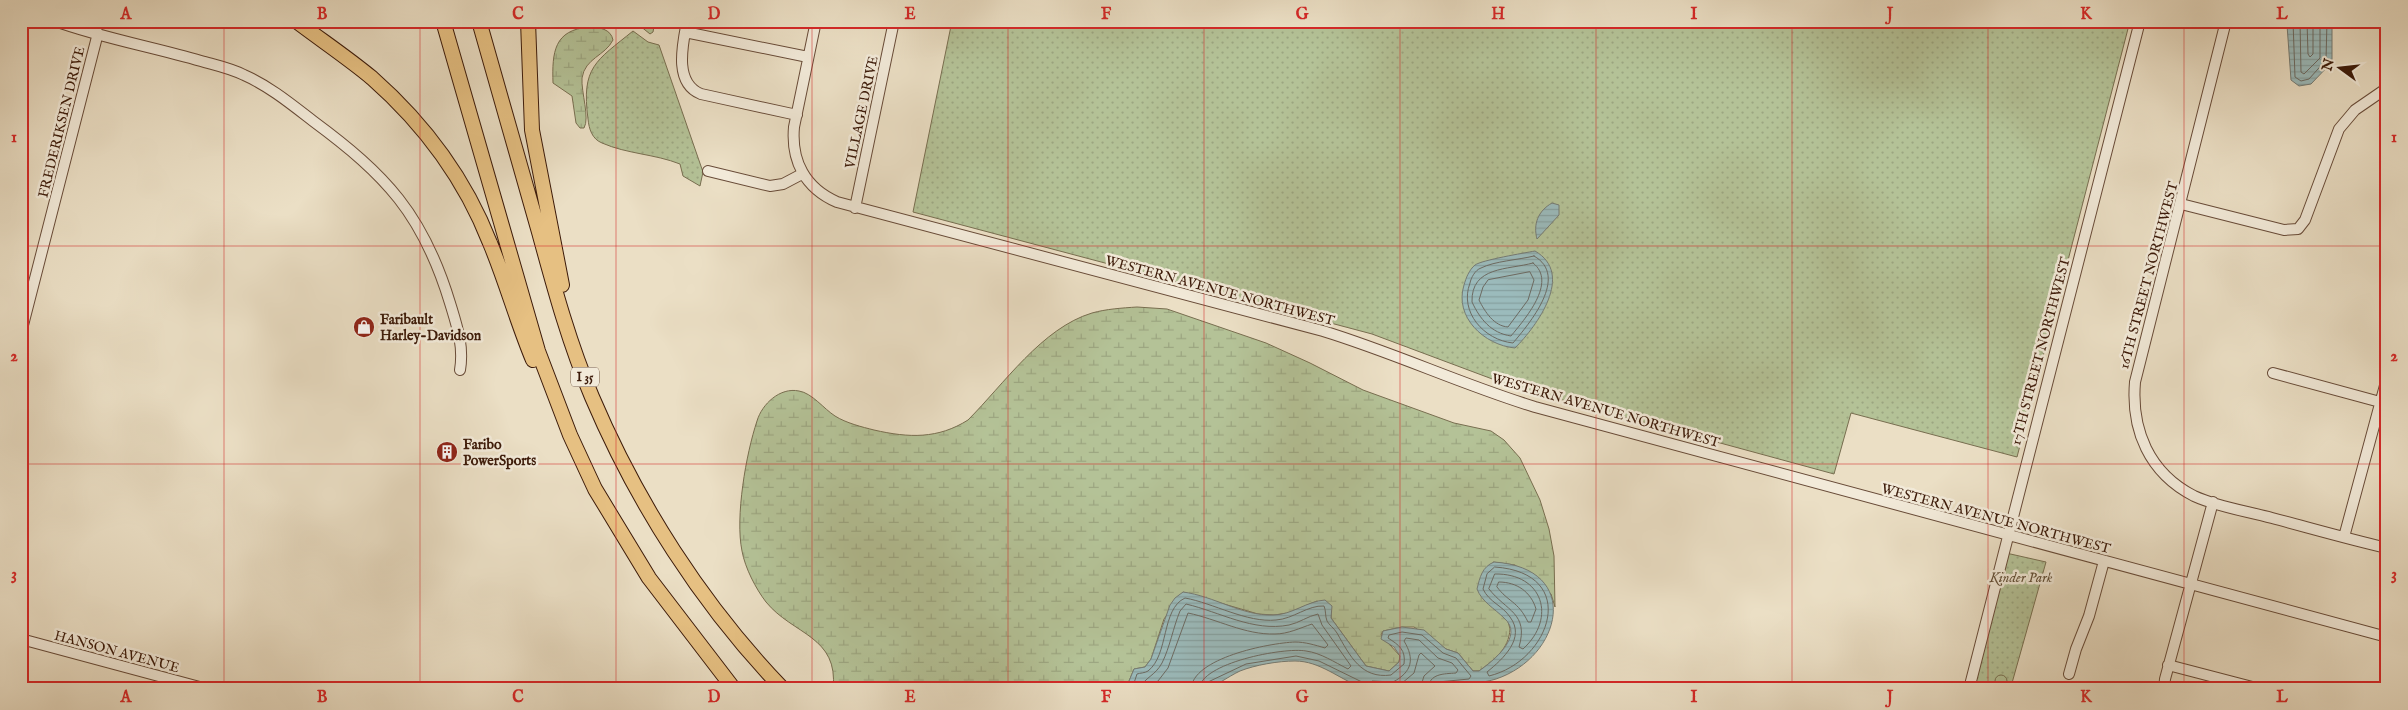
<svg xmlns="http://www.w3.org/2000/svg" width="2408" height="710" font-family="'IM FELL English',serif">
<defs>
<pattern id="grass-dots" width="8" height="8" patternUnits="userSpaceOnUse" patternTransform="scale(1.25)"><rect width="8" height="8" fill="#b4c297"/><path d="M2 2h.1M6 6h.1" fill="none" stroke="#9ca681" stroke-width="1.8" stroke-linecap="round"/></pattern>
<pattern id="wetland-marsh" width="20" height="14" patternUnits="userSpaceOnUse" patternTransform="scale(1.25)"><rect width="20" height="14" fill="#b4c297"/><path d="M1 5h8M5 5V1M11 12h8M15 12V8" fill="none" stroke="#9ca681"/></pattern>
<pattern id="water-rules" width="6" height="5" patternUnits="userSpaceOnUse" patternTransform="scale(1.25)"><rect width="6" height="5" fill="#9bbbbc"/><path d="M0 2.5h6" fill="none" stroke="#86a0a0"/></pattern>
</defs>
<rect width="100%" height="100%" fill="#ebdfc5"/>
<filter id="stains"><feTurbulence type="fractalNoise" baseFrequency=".004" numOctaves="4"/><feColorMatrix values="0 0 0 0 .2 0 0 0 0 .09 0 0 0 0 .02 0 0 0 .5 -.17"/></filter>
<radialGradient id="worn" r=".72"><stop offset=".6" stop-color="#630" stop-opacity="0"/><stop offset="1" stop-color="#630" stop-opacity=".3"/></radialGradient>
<path fill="url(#grass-dots)" stroke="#786e50" d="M952,21H2130L2017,457L1851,413L1834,474L1511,386L1372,334L913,212Z
M633,31L648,42L659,45L703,172L700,186L683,176L680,164C655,154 627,154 602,143C592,139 589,129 588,119C581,67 596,61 633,31Z
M2006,553L2046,562L2012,683L2039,689H1972Z"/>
<path fill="url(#wetland-marsh)" stroke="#786e50" d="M634,21H655L653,32L650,34Z
M589,27C599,27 611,29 613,40C605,56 585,58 582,78C581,92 590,118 584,128H580L576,123L572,96L553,83C552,52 554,30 589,27Z
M1137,307L1167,309L1266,343L1310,363L1363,390L1454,423L1491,431L1504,440L1520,458L1540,500L1549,529L1554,556L1555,607L1551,594L1515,565L1493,562L1510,629C1509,649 1494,660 1479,671H1473L1458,653L1446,649L1414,627H1402L1383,631L1381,635L1400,656L1399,662L1389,671L1366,666L1331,618V610L1317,601L1288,613L1274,615L1258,614L1183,592L1164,619L1151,659L1145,667L1134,669L1127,686L1119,689H833C839,636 793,635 766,602C756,589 745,568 742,551C735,517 746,454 757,421C762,404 780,387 799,391C812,393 824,409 835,416C846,423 862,427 874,430C909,438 938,439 968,420C1004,384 1042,328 1092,313C1106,309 1122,308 1137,307Z"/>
<path fill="#b4c297" stroke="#786e50" d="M1995 681a6 6 0 1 1 12 0a6 6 0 1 1-12 0Z"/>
<path fill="url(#water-rules)" stroke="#757b74" d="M2290,21H2330L2332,23V62L2311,84L2299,86L2291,80L2287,25Z
M1552,203L1559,205V215L1537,239C1533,224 1538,211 1552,203Z
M1535,251C1575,274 1537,326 1515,348C1484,345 1454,317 1464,285C1466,278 1469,270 1475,265C1482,260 1524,253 1535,251Z
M1494,562C1583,568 1562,657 1496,679C1475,686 1381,694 1361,687C1339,679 1320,661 1295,661C1278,661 1255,665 1240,671C1227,677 1216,687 1202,689C1176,692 1146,689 1119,689L1127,686L1134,669L1145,667L1151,659L1170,605L1175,598L1183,592C1214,596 1242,616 1273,615C1292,615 1307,601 1325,600L1332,606L1331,618L1366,666L1389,671L1399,662L1400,656L1394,647L1381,639L1383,631L1402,627L1424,630L1446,649L1458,653L1473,671H1479C1493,661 1525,636 1504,618C1494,608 1482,602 1477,589C1480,577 1482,567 1494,562Z"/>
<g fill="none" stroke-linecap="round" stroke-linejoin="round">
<path stroke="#6c6a62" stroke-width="1" d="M2293,21L2295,77L2301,81L2309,79L2326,60L2327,21
M2300,21L2301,72L2304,74L2320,58V21
M2307,21L2308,54L2310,57L2313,54V21
M1534,256C1570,276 1529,324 1513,343C1484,340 1459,312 1470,283C1471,278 1475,270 1481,268C1495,261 1518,260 1534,256Z
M1533,263C1558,282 1524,320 1511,336C1491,333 1480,319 1472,302C1471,266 1508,270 1533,263Z
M1530,272L1534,280L1528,300L1508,327C1494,326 1485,312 1479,300L1483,287L1488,280Z
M1495,567C1581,573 1551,661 1489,676L1487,672C1503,659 1526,638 1510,617C1503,606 1489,602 1483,589L1487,574Z
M1495,574C1543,573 1557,618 1523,649L1519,647C1529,613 1506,611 1489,589Z
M1499,582C1517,582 1531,592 1536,609L1531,622H1528C1518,601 1508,602 1497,587Z
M1132,689L1137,674C1140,673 1145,673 1148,671C1169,655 1161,609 1185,598C1213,603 1247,623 1276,620C1293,619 1308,605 1324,606C1326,610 1325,616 1327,621C1329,625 1334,628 1337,633C1350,656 1361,679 1391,675L1404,664C1406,650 1399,645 1388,638L1389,635L1402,632L1422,635L1443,653L1456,658L1471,676L1469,679L1438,682L1434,689
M1139,689C1145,677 1155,676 1162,663C1170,647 1173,628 1180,611L1186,604C1220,612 1253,632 1289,625C1299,623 1308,616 1318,614L1322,625L1351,666L1348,669C1334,662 1321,653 1306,651C1284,647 1200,663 1199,689
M1147,689L1158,681L1168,668L1188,613C1217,619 1245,635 1275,634C1288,634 1300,628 1312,624L1328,645L1325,648C1315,645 1305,642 1295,642C1269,643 1192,658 1191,689
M1205,689L1208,682L1246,664L1296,656L1319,661L1362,682L1365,689
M1371,689L1372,681L1393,682C1412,672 1415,659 1404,641L1406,638L1419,640L1438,658L1452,663L1458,670L1456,673C1444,674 1429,673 1428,689
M1395,689L1414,673L1419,655L1421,653L1435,666L1424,676L1420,689"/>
<g stroke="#684b38" stroke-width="12">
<path id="minor" d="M55,21C102,38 153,47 201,61C215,65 230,68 244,75C269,86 291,104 313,121C386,175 423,214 450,303C457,326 464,346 460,370
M687,21C683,43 673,83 701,94L797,115
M816,21L794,127C791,161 805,188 837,202L1323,331C1395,353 1463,385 1535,407L2387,637
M2226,21L2135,382C2131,430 2149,473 2194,496C2218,507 2246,511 2272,518C2310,528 2348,539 2387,548
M685,32L808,57
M708,171L770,186L783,184L802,174
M2181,204L2284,230L2298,229L2305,220L2339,129L2355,110L2387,88
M855,208L894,21
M21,333L98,33
M2273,373L2380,402
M2344,537L2387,378
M21,639L207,689
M2168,665L2260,689
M2069,674L2076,649L2089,616L2104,561
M1969,689L2140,21
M2164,689L2165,679L2213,502"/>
</g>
<g stroke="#3c1a09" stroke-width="16">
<path id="highway" d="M296,21C321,40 348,58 372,78C423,123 465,179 490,243C506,281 517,322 533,360
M443,21L538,351L570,435L595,489L649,578L734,689
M479,21C499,91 519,162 539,232C554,287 569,343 592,397C637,503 702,605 783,689
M528,21L532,130L562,285"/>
</g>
<use href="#minor" stroke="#f2ead9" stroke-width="10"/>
<use href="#highway" stroke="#e6c082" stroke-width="14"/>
</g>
<path fill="none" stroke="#d62828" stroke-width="1" stroke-opacity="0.55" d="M224,21V689M420,21V689M616,21V689M812,21V689M1008,21V689M1204,21V689M1400,21V689M1596,21V689M1792,21V689M1988,21V689M2184,21V689M21,246H2387M21,464H2387"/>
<defs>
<g id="shop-disc" transform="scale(1.125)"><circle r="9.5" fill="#8f2418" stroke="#f2ead9"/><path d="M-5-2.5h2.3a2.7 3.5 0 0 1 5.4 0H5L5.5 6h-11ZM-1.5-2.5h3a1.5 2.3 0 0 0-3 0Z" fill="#fff"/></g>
<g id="building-disc" transform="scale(1.125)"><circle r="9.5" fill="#8f2418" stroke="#f2ead9"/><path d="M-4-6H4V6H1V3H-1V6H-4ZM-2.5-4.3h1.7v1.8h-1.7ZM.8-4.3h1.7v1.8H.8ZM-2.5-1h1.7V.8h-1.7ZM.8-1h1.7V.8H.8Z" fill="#fff"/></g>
</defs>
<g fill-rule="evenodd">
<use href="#shop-disc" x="364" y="327"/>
<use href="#building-disc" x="447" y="452"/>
</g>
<g text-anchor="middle" stroke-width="5" stroke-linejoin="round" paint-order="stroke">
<rect fill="#f2ead9" stroke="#735847" stroke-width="1" x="571" y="367.5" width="28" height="19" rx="4"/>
<g font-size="12" font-weight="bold" fill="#3c1a09">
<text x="585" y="381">I 35</text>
</g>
<g font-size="14" fill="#3c1a09" stroke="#f2ead9">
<text transform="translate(861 112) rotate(-78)" y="5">VILLAGE DRIVE</text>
<text transform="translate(61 122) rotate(-76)" y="5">FREDERIKSEN DRIVE</text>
<text transform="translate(2148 275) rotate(-75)" y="5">16TH STREET NORTHWEST</text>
<text transform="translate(1220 290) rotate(15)" y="5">WESTERN AVENUE NORTHWEST</text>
<text transform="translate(2040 351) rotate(-75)" y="5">17TH STREET NORTHWEST</text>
<text transform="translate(1606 410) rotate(16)" y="5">WESTERN AVENUE NORTHWEST</text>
<text transform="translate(1996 518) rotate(15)" y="5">WESTERN AVENUE NORTHWEST</text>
<text transform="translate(117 651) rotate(15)" y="5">HANSON AVENUE</text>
</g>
<g font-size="14" font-weight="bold" fill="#3c1a09" stroke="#f2ead9" text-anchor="start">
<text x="380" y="324">Faribault<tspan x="380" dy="16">Harley-Davidson</tspan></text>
<text x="463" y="449">Faribo<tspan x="463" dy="16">PowerSports</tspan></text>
</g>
<g font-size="14" font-style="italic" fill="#604c34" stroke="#f2ead9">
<text x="2021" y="582">Kinder Park</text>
</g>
</g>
<rect width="2408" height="710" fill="none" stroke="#ebdfc5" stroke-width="55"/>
<g transform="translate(2340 68) rotate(285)" stroke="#f2ead9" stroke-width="4" paint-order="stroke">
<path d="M0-4L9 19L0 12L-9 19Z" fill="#3c1a09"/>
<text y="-8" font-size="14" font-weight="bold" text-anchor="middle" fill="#3c1a09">N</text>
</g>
<rect x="28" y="28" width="2352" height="654" fill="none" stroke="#d62828" stroke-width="2"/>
<g font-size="16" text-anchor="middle" font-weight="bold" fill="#d62828">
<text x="126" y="19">A</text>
<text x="322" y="19">B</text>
<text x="518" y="19">C</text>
<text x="714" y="19">D</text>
<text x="910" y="19">E</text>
<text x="1106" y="19">F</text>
<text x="1302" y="19">G</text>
<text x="1498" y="19">H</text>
<text x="1694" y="19">I</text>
<text x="1890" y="19">J</text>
<text x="2086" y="19">K</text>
<text x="2282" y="19">L</text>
<text x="14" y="142">1</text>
<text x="2394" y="142">1</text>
<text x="14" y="361">2</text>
<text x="2394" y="361">2</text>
<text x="14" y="579">3</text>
<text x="2394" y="579">3</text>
<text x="126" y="702">A</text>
<text x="322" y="702">B</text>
<text x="518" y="702">C</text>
<text x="714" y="702">D</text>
<text x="910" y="702">E</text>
<text x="1106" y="702">F</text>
<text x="1302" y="702">G</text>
<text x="1498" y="702">H</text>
<text x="1694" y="702">I</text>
<text x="1890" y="702">J</text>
<text x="2086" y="702">K</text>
<text x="2282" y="702">L</text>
</g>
<rect width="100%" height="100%" filter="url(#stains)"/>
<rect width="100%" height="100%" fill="url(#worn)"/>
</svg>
